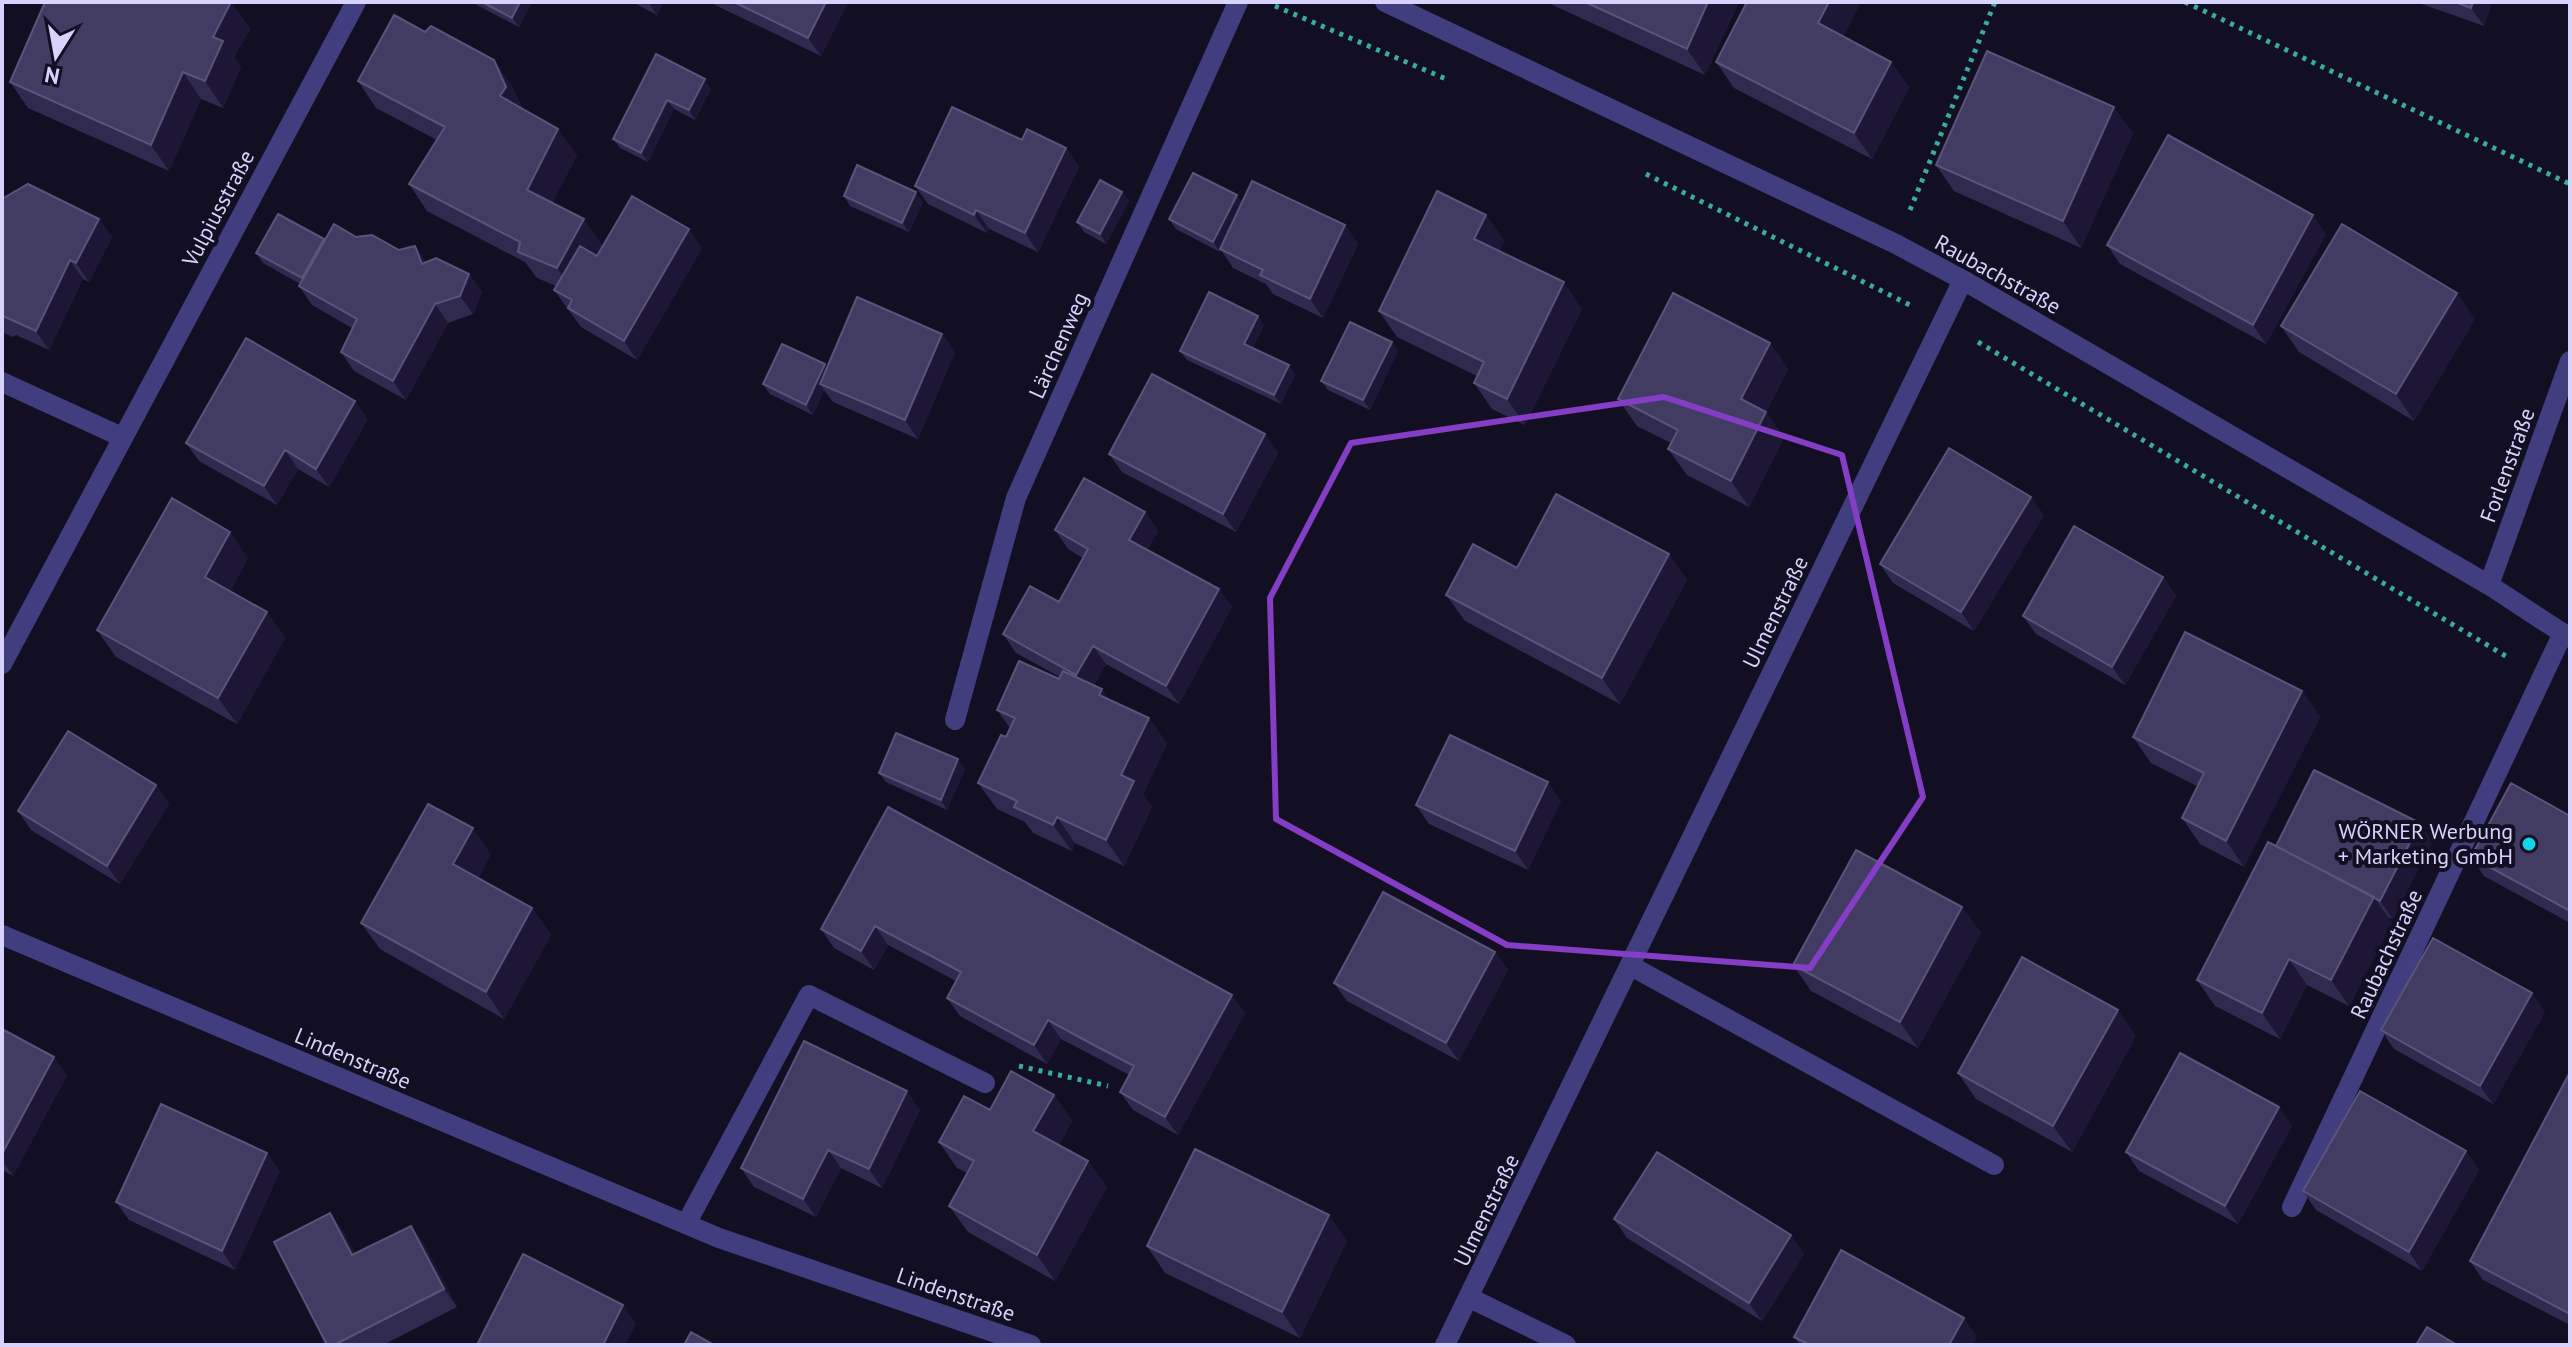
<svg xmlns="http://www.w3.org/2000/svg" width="2572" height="1347" font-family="'PT Sans',sans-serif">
<rect width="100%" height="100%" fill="#120f22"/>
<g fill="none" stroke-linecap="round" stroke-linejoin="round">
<path stroke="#37aca5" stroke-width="5" stroke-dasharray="4 6" stroke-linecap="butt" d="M2185,2L2570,184
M1275,6L1446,79
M1646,174L1910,305
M1910,210L1995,2
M1978,342L2509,658
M1019,1066L1108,1086"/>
<path stroke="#403e7e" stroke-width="20" d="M2,382L122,437
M955,720L1016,498L1238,2
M1631,966L1994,1165
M2292,1207L2563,633
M686,1224L809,995L985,1083"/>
<path stroke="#403e7e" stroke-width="20" d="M1385,2L1896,244L1963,280L2489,585L2570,638
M2489,585L2570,361
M2,664L356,2
M2,935L719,1238L1031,1345
M1470,1298L1566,1345
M1445,1345L1963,280"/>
</g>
<path fill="#312a4f" d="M231,2L250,29L234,57L241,67L223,108L201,99L169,171L28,108L10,82Z
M471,2H532L519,27Z
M632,2H663L657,15Z
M709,2H848L821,56Z
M1546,2H1739L1705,75Z
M1747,2H1861L1843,37L1891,62L1909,88L1872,159L1734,88L1716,62Z
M2416,2H2492L2484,26Z
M656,54L711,89L695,120L674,109L648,162L620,148L613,139Z
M358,81L512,86L522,108L577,155L552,203L602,245L596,256L702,248L637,360L581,327L554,290L556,286L537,278L525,262L427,211L409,184L437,140L376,108Z
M2133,133L2081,248L1954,191L1936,165Z
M1066,148L1079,167L1038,252L989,229L987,233L928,204L915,186Z
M1122,192L1129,201L1106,244L1084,232L1077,222Z
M844,196L923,202L909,232L850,206Z
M2,199L99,219L112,237L89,282L83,279L49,350L16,335L13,337L2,332Z
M1242,202L1345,225L1358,244L1323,318L1273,294L1266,284L1233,268L1221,250L1220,252L1176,229L1169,219Z
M1486,215L1504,241L1499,251L1582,309L1525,425L1492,409L1474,383L1477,376L1397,337L1379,311Z
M2326,234L2266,344L2120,264L2107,245Z
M356,237L399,250L426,262L469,274L482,292L473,314L448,323L406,400L354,371L341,352L352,328L312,305L299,286L300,284L263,263L256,253L325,240Z
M2475,319L2414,421L2299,352L2281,326Z
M1264,325L1253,348L1289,365L1295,375L1281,404L1187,360L1180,351Z
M942,334L955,352L918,439L833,402L824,390L813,415L770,394L763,384Z
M1770,343L1788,369L1766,412L1784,438L1749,507L1687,475L1668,449L1671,443L1637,426L1618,399Z
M1398,351L1370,410L1328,390L1321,381Z
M368,419L329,487L298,469L277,505L199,461L186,443Z
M1265,434L1278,453L1236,532L1122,472L1109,454Z
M1145,512L1158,531L1147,550L1219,589L1232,607L1179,704L1106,664L1094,685L1110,700L1149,718L1167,744L1143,794L1152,807L1124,866L1075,843L1072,851L1033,833L1025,822L997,809L978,783L1010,728L997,710L1059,679L1060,677L1016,653L1003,634L1059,602L1083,558L1068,549L1055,530Z
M2044,515L1974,631L1893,583L1880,564Z
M1669,554L1687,580L1620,704L1465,621L1446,595L1517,568Z
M248,558L230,591L267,612L285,638L237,724L116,657L97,630Z
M2163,577L2176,596L2125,685L2036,634L2023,616Z
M2302,691L2320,717L2244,867L2200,844L2182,818L2197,786L2151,763L2133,737Z
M965,769L947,810L886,782L879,773Z
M156,785L169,804L120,884L31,830L18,811Z
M1561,801L1528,870L1429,824L1416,805Z
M888,807L1245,1013L1178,1135L1133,1110L1120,1092L1129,1075L1105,1062L1061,1039L1047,1064L960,1016L947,998L956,981L888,945L874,970L834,948L821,929Z
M2570,816V923L2484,876L2471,857Z
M2420,823L2432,842L2393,919L2388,917L2392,923L2349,1006L2307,985L2280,1039L2215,1006L2197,980L2276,846Z
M491,854L478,878L532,908L551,935L504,1019L380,949L361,923Z
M1962,907L1981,933L1918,1048L1811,991L1793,965Z
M1495,952L1508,970L1459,1061L1347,1001L1334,983Z
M2545,1012L2493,1104L2394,1049L2381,1030Z
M2,1029L67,1075L13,1176L2,1170Z
M2136,1036L2072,1152L1976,1099L1958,1073Z
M2570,1072V1325L2483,1280L2470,1261Z
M1054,1095L1072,1121L1059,1145L1088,1161L1107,1187L1055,1281L968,1232L949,1206L967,1173L957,1168L939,1142L990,1110Z
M920,1110L882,1188L841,1168L816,1217L754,1187L741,1168Z
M2292,1126L2238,1224L2139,1171L2126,1152Z
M2466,1151L2479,1170L2422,1271L2316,1210L2303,1191Z
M280,1171L235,1270L129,1220L116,1202Z
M1614,1219L1804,1254L1762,1321L1627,1238Z
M411,1226L424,1244L457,1307L383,1345H327L343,1231L355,1254Z
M1347,1241L1300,1338L1165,1273L1147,1246Z
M1977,1336L1972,1345H1800L1794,1337Z"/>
<path fill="#1d1735" d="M231,2L250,29L234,57L241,67L223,108L205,81L213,37Z
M520,2H532L519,27L512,18Z
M652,2H663L657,15L650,5Z
M826,2H848L821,56L808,38Z
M1708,2H1739L1705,75L1687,49Z
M1829,2H1861L1836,50L1818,23Z
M2473,2H2492L2484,26L2471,8Z
M494,60L512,86L524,114L500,96Z
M1891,62L1909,88L1872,159L1854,133Z
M183,72L201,99L169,171L151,145Z
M705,79L711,89L695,120L689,110Z
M667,100L674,109L648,162L641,153Z
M2114,107L2133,133L2081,248L2063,221Z
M558,129L577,155L545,216L527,190Z
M1066,148L1079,167L1038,252L1025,233Z
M916,192L923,202L909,232L902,223Z
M1122,192L1129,201L1106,244L1100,234Z
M1237,195L1244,205L1220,252L1213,242Z
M976,210L989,229L987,233L974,215Z
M1486,215L1504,241L1492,265L1474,239Z
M2313,215L2326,234L2266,344L2253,325Z
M99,219L112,237L89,282L76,263Z
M584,219L602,245L576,294L557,268Z
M1345,225L1358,244L1323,318L1310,299Z
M689,229L702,248L637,360L624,341Z
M415,246L428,264H422Z
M70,260L83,279L49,350L36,331Z
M469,274L482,292L473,314L460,296Z
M1564,282L1582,309L1525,425L1507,399Z
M2457,293L2475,319L2414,421L2396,394Z
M435,304L448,323L406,400L393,381Z
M1258,316L1264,325L1251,353L1244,344Z
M942,334L955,352L918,439L905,420Z
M1392,342L1398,351L1370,410L1363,400Z
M1770,343L1788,369L1766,412L1784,438L1749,507L1731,481L1741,399Z
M825,364L832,374L820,384L824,390L813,415L806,405Z
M1289,365L1295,375L1281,404L1274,395Z
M355,401L368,419L329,487L316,469Z
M1265,434L1278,453L1236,532L1223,514Z
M285,450L298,469L277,505L264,486Z
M2031,497L2044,515L1974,631L1961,612Z
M1145,512L1158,531L1142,558L1129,540Z
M230,532L248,558L223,603L205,577Z
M1669,554L1687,580L1620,704L1602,678Z
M2163,577L2176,596L2125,685L2112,667Z
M1219,589L1232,607L1179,704L1166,686Z
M267,612L285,638L237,724L218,698Z
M1093,646L1106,664L1089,694L1076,675Z
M1102,689L1121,715L1099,695Z
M2302,691L2320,717L2244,867L2226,841Z
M1149,718L1167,744L1143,794L1152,807L1124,866L1106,840L1121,775Z
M958,759L965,769L947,810L941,800Z
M1548,782L1561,801L1528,870L1515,851Z
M156,785L169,804L120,884L107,866Z
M1057,817L1075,843L1072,851L1053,825Z
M2420,823L2432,842L2393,919L2380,901Z
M473,828L491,854L471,890L453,864Z
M2374,897L2392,923L2349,1006L2331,980Z
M1962,907L1981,933L1918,1048L1900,1022Z
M532,908L551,935L504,1019L486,992Z
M875,926L888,945L874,970L861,951Z
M1495,952L1508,970L1459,1061L1446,1043Z
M2289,959L2307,985L2280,1039L2262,1013Z
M2532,993L2545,1012L2493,1104L2480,1086Z
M1232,995L1245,1013L1178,1135L1165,1117Z
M2118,1010L2136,1036L2072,1152L2053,1126Z
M1048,1020L1061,1039L1047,1064L1034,1045Z
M54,1057L67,1075L13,1176L2,1160V1154Z
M907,1091L920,1110L882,1188L869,1169Z
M1054,1095L1072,1121L1052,1158L1033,1131Z
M2279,1107L2292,1126L2238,1224L2225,1206Z
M828,1150L841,1168L816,1217L803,1199Z
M2466,1151L2479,1170L2422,1271L2409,1252Z
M267,1153L280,1171L235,1270L222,1251Z
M1088,1161L1107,1187L1055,1281L1037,1255Z
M330,1213L343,1231L365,1274L352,1255Z
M1329,1215L1347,1241L1300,1338L1282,1312Z
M411,1226L424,1244L457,1307L444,1289Z
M1791,1235L1804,1254L1762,1321L1749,1303Z
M623,1305L636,1324L625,1345H603Z
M1964,1318L1977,1336L1972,1345H1949Z"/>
<path fill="#433c62" stroke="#5a547a" stroke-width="2" d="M45,2H231L213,37L223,41L205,81L183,72L151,145L10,82Z
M482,2H520L512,18Z
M734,2H826L808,38Z
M1585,2H1708L1687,49Z
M1747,2H1829L1818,23L1891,62L1854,133L1716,62Z
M2455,2H2473L2471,8Z
M394,15L425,32L431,26L494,60L506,87L500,96L558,129L527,190L584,219L557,268L518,252L520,242L409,184L445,127L358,81Z
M1987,51L2114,107L2063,221L1936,165Z
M656,54L705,79L689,110L667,100L641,153L613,139Z
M952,107L1022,140L1027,129L1066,148L1025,233L976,210L974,215L915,186Z
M2168,135L2313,215L2253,325L2107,245Z
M857,165L916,192L902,223L844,196Z
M1193,173L1237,195L1213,242L1169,219Z
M1100,180L1122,192L1100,234L1077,222Z
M1252,181L1345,225L1310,299L1260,275L1263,270L1220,249Z
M28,184L99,219L76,263L70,260L36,331L3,316L2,317V199Z
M1437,191L1486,215L1474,239L1564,282L1507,399L1474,383L1484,362L1379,311Z
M632,196L689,229L624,341L568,308L572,300L554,290L580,246L597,256Z
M278,214L324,239L302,278L256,253Z
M334,224L356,237L372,235L399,250L415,246L422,264L436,258L469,274L460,296L435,304L393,381L341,352L357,319L299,286Z
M2342,224L2457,293L2396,394L2281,326Z
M1209,292L1258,316L1244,344L1289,365L1274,395L1180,351Z
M1673,293L1770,343L1741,399L1766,412L1731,481L1668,449L1678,430L1618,399Z
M857,297L942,334L905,420L820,384Z
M1350,322L1392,342L1363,400L1321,381Z
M246,338L355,401L316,469L285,450L264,486L186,443Z
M782,344L825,364L806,405L763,384Z
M1152,374L1265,434L1223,514L1109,454Z
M1949,448L2031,497L1961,612L1880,564Z
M1084,478L1145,512L1129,540L1219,589L1166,686L1093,646L1076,675L1003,634L1030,586L1059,602L1088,549L1055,530Z
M1556,494L1669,554L1602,678L1446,595L1473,544L1517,568Z
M172,498L230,532L205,577L267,612L218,698L97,630Z
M2074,526L2163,577L2112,667L2023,616Z
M2185,632L2302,691L2226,841L2182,818L2204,773L2133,737Z
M1019,661L1059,679L1063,671L1102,689L1099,695L1149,718L1121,775L1134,781L1106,840L1057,817L1053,825L1014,807L1017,801L978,783L1001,735L1006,737L1015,718L997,710Z
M68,731L156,785L107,866L18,811Z
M896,733L958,759L941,800L879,773Z
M1450,735L1548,782L1515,851L1416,805Z
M2314,770L2420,823L2380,901L2276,846Z
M2511,783L2570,816V911L2471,857Z
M428,804L473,828L453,864L532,908L486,992L361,923Z
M888,807L1232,995L1165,1117L1120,1092L1134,1066L1092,1044L1048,1020L1034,1045L947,998L961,972L920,950L875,926L861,951L821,929Z
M2268,842L2374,897L2331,980L2289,959L2262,1013L2197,980Z
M1856,850L1962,907L1900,1022L1793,965Z
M1383,892L1495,952L1446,1043L1334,983Z
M2433,938L2532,993L2480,1086L2381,1030Z
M2022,957L2118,1010L2053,1126L1958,1073Z
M2,1029L54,1057L2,1154Z
M804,1041L907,1091L869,1169L828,1150L803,1199L741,1168Z
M2180,1053L2279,1107L2225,1206L2126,1152Z
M1011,1071L1054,1095L1033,1131L1088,1161L1037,1255L949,1206L974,1161L939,1142L964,1096L990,1110Z
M2570,1072V1314L2470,1261Z
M2360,1091L2466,1151L2409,1252L2303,1191Z
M161,1104L267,1153L222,1251L116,1202Z
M1195,1149L1329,1215L1282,1312L1147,1246Z
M1657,1152L1791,1235L1749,1303L1614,1219Z
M330,1213L352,1255L411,1226L444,1289L334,1345H327L274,1242Z
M1841,1250L1964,1318L1949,1345H1810L1794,1337Z
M523,1254L623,1305L603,1345H477Z
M2427,1327L2457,1345H2416Z
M691,1332L714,1345H684Z"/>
<path fill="none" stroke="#843dc5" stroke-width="6" stroke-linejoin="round" d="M1664,397L1842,455L1923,797L1810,968L1507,945L1276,819L1270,598L1351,443Z"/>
<circle fill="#10d6eb" stroke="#120f22" stroke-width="3" cx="2529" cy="844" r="8"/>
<g text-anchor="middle" stroke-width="8" stroke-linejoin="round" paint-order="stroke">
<g font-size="22" fill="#d8d3fc" stroke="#120f22">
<text transform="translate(218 208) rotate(-62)" y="8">Vulpiusstraße</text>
<text transform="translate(1998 274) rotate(29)" y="8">Raubachstraße</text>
<text transform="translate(1058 345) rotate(-66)" y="8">Lärchenweg</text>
<text transform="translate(2507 465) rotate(-70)" y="8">Forlenstraße</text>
<text transform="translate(1775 612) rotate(-64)" y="8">Ulmenstraße</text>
<text transform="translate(2386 954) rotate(-65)" y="8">Raubachstraße</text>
<text transform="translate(353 1058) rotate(23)" y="8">Lindenstraße</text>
<text transform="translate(1486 1210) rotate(-64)" y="8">Ulmenstraße</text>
<text transform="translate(956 1294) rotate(19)" y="8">Lindenstraße</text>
</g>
<g font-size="22" fill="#d8d3fc" stroke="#120f22" text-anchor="end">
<text x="2513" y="839">WÖRNER Werbung<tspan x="2513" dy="25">+ Marketing GmbH</tspan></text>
</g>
</g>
<rect width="2572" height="1347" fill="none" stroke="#d8d3fc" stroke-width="8"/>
<g transform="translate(56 56) rotate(191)" stroke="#120f22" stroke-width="6" paint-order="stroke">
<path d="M0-6L14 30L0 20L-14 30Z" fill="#d8d3fc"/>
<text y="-12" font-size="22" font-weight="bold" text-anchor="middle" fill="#d8d3fc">N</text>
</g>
</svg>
